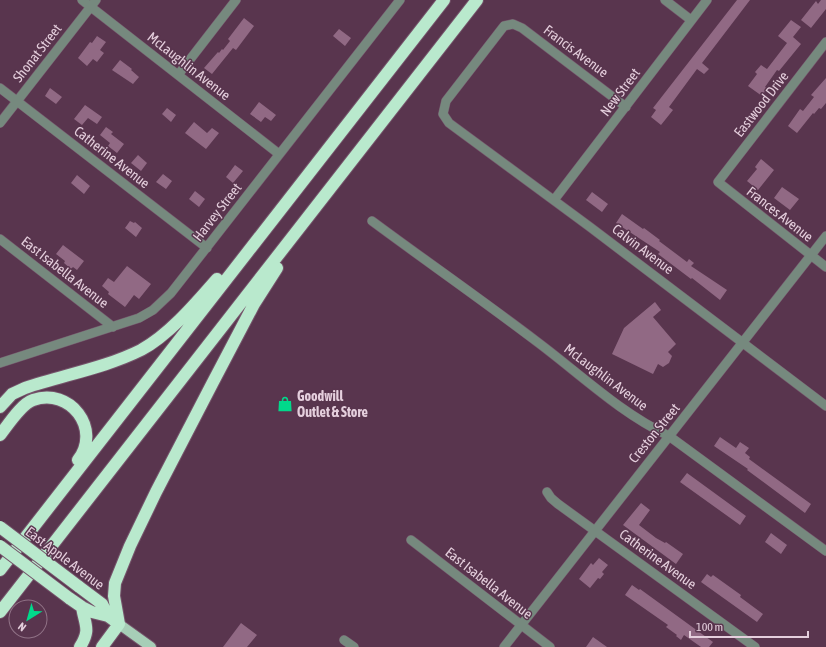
<svg xmlns="http://www.w3.org/2000/svg" width="826" height="647" font-family="'Asap Condensed',sans-serif">
<rect width="100%" height="100%" fill="#59354e"/>
<path fill="#916984" d="M737,0H750L702,63L709,69L704,74L697,69L669,107L673,110L661,125L651,117L656,110L653,108Z
M821,0H826V9L811,28L801,20L816,1L818,4Z
M244,18L254,26L236,50L233,48L212,74L204,68L218,52L219,53L222,49L223,50L230,41L228,39Z
M791,20L801,27L793,37L801,44L779,71L777,70L765,87L767,88L762,96L748,86L757,74L755,72L761,65L767,69L787,43L778,36Z
M339,29L351,38L345,46L333,36Z
M97,36L106,42L100,50L104,53L97,62L93,59L87,66L78,58L90,42L92,43Z
M120,60L132,69L131,70L139,77L133,84L112,70Z
M826,78V103L821,109L819,108L814,114L813,113L797,133L788,126L800,109L803,111L814,97L811,95Z
M50,88L62,97L56,104L45,96Z
M259,102L276,115L271,121L265,117L261,122L250,114Z
M85,105L102,117L97,124L88,118L82,125L74,119Z
M167,108L176,115L171,122L162,114Z
M194,122L207,133L212,128L219,133L206,149L185,133Z
M106,127L113,132L111,134L124,144L117,153L108,146L110,143L100,135Z
M138,155L147,163L141,171L131,163Z
M761,159L774,170L758,190L747,181L757,169L755,167Z
M235,165L243,171L233,183L226,177Z
M163,174L172,181L166,189L156,182Z
M77,175L90,186L84,194L71,183Z
M782,187L799,199L790,210L774,198Z
M195,191L205,199L199,207L189,199Z
M592,192L608,204L602,212L586,200Z
M622,214L643,229L644,228L660,240L659,241L687,262L689,259L694,263L691,266L727,290L720,300L692,278L691,279L658,254L660,252L616,223Z
M130,221L134,223L135,222L142,228L136,237L125,228Z
M63,245L84,261L77,270L73,267L71,269L64,263L65,261L56,254Z
M127,266L151,284L139,299L134,295L125,307L108,294L109,292L102,286L108,278L114,282Z
M655,302L661,310L653,317L676,344L668,352L672,356L669,363L663,367L658,364L653,374L612,354L624,328Z
M720,437L736,448L740,442L749,448L745,453L750,457L749,459L811,504L805,513L747,470L748,469L714,446Z
M687,473L746,516L740,525L680,482Z
M641,503L650,510L639,525L656,538L665,543L666,542L683,554L676,564L623,525Z
M771,533L787,545L781,554L765,542Z
M599,558L608,565L602,572L604,574L600,579L598,578L590,588L579,579L591,563L593,565Z
M707,574L711,577L713,575L741,595L740,597L763,614L757,622L701,582Z
M632,585L639,590L640,589L713,642L709,647H701L684,635L681,640L676,636L677,635L666,627L668,625L625,595Z
M241,623L257,635L247,647H223Z
M593,637L607,647H586Z"/>
<g fill="none" stroke-linecap="round" stroke-linejoin="round">
<g stroke="#75546b" stroke-width="10">
<path id="minor" d="M82,0L279,154
M665,0L691,20
M826,42L718,182L826,267
M178,75L236,0
M0,88L207,248
M626,107L522,28L513,24L504,26L446,101L443,114L449,123L590,227L826,406
M0,123L96,0
M554,200L707,0
M372,221C426,261 482,300 536,341C579,373 620,413 669,436L826,551
M0,239L113,327
M0,363L139,318L153,310L171,293L400,0
M547,492L551,498L558,504L755,647
M411,540L550,647
M344,640L354,647
M504,647L826,236"/>
</g>
<g stroke="#75546b" stroke-width="12">
<path id="major" d="M119,624L151,647"/>
</g>
<g stroke="#75546b" stroke-width="14">
<path id="highway" d="M0,407L12,394L25,388C63,375 105,368 141,350C169,335 196,303 217,279
M0,435C8,425 21,404 33,400C70,387 102,429 78,460
M0,570L444,0
M78,586L102,604L108,616
M69,598L82,607L92,612L108,616L119,624
M0,612L477,0
M80,647C91,629 85,626 82,607
M102,647L119,624L114,596L115,583L130,546L156,492L212,384L254,304L277,268"/>
</g>
<use href="#minor" stroke="#76897e" stroke-width="9"/>
<use href="#major" stroke="#a7ceb7" stroke-width="10"/>
<use href="#highway" stroke="#b9e9cd" stroke-width="12"/>
<g stroke="#75546b" stroke-width="14" stroke-linecap="butt">
<path id="highway-bridge" d="M0,527L78,586
M0,546L69,598"/>
</g>
<use href="#highway-bridge" stroke="#b9e9cd" stroke-width="12"/>
</g>
<defs>
<g id="shop-bare" transform="scale(1.2)"><path d="M-5-2.5h2.3a2.7 3.5 0 0 1 5.4 0H5L5.5 6h-11ZM-1.5-2.5h3a1.5 2.3 0 0 0-3 0Z" fill="#01d98b" stroke="#59354e" stroke-width="2.5" paint-order="stroke"/></g>
</defs>
<g fill-rule="evenodd">
<use href="#shop-bare" x="285" y="404"/>
</g>
<g text-anchor="middle" stroke-width="3" stroke-linejoin="round" paint-order="stroke">
<g font-size="14" fill="#e5cfdd" stroke="#59354e">
<text transform="translate(576 51) rotate(37)" y="5">Francis Avenue</text>
<text transform="translate(37 53) rotate(-52)" y="5">Shonat Street</text>
<text transform="translate(189 66) rotate(38)" y="5">McLaughlin Avenue</text>
<text transform="translate(620 92) rotate(-53)" y="5">New Street</text>
<text transform="translate(761 104) rotate(-52)" y="5">Eastwood Drive</text>
<text transform="translate(112 157) rotate(38)" y="5">Catherine Avenue</text>
<text transform="translate(217 212) rotate(-52)" y="5">Harvey Street</text>
<text transform="translate(780 214) rotate(38)" y="5">Frances Avenue</text>
<text transform="translate(643 249) rotate(37)" y="5">Calvin Avenue</text>
<text transform="translate(65 272) rotate(38)" y="5">East Isabella Avenue</text>
<text transform="translate(606 377) rotate(37)" y="5">McLaughlin Avenue</text>
<text transform="translate(654 433) rotate(-51)" y="5">Creston Street</text>
<text transform="translate(65 558) rotate(37)" y="5">East Apple Avenue</text>
<text transform="translate(658 559) rotate(36)" y="5">Catherine Avenue</text>
<text transform="translate(489 583) rotate(38)" y="5">East Isabella Avenue</text>
</g>
<g font-size="14" font-weight="bold" fill="#e5cfdd" stroke="#59354e" text-anchor="start">
<text x="297" y="401">Goodwill<tspan x="297" dy="16">Outlet &amp; Store</tspan></text>
</g>
</g>
<g transform="translate(28 619) rotate(217)"><circle r="19" fill="#59354e" stroke="#917387"/>
<path d="M0-3L7 15L0 10L-7 15Z" fill="#01d98b"/>
<text y="-6" font-size="11" font-weight="bold" text-anchor="middle" fill="#e5cfdd">N</text>
</g>
<path d="M690 631v6h118v-6" fill="none" stroke="#e5cfdd" stroke-width="2"/>
<text x="696" y="631" font-size="12" fill="#e5cfdd" stroke="#59354e" stroke-width="3" paint-order="stroke">100 m</text>
</svg>
